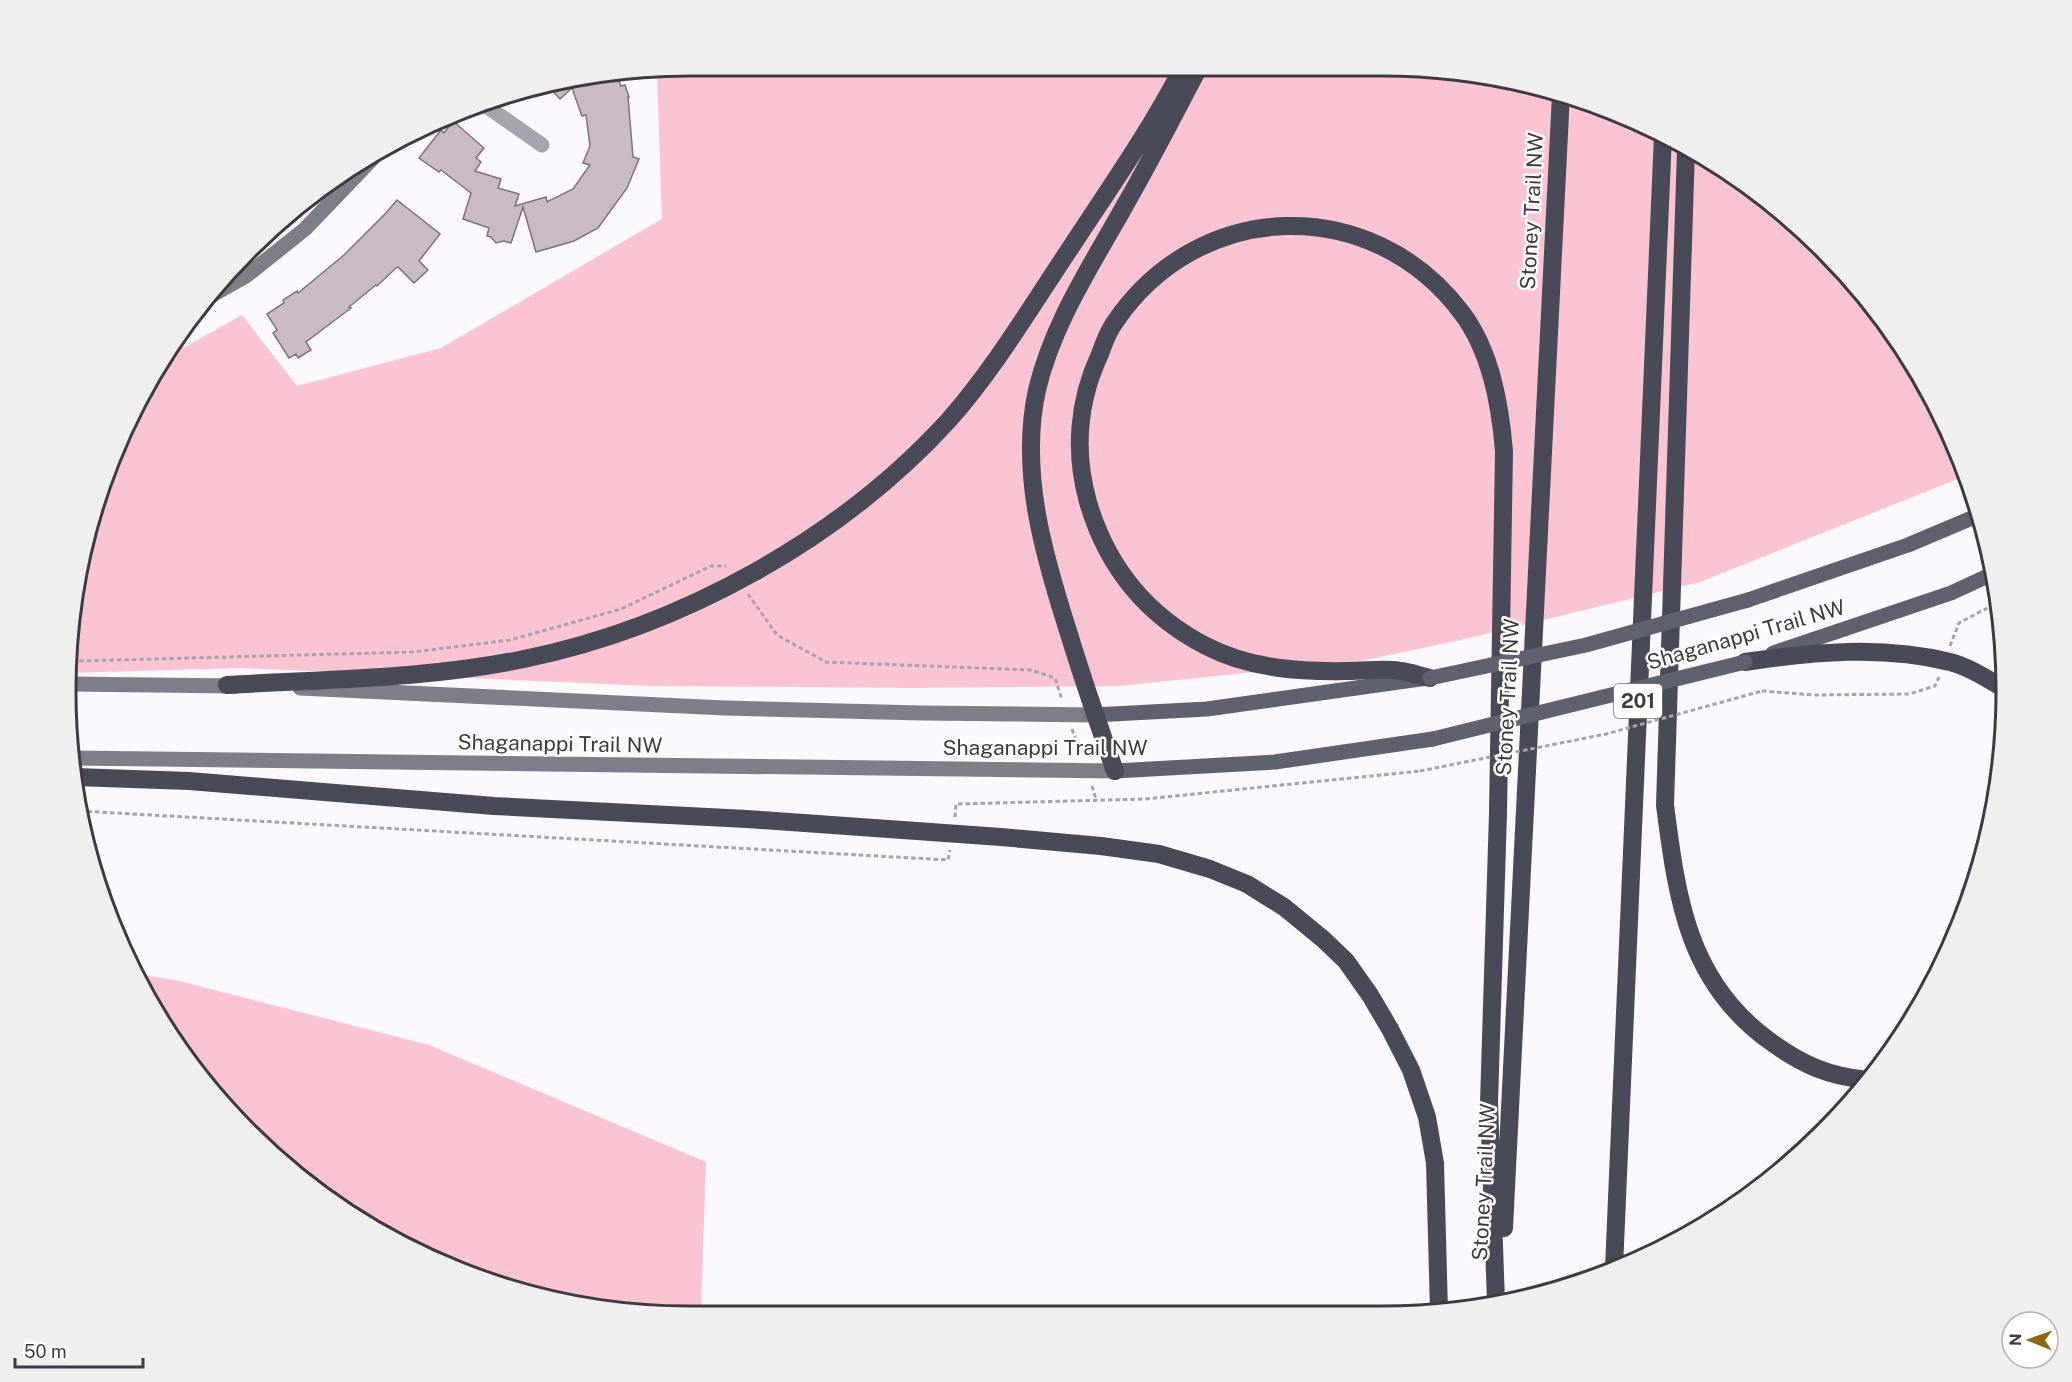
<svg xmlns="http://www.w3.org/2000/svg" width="2072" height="1382" font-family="'Public Sans',sans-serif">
<rect width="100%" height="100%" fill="#fbf8fe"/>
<path fill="#fac4d3" d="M657,71H1463L1582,99L1657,130L1793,221L1877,311L1942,415L1965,476L1700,582L1465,639L1361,661L1119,686L913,688L652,686L240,668L67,673V650L78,569L113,452L172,351L185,347L242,315L297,386L441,348L662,219Z
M138,974L179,981L429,1045L706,1162L701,1311H609L529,1295L415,1252L279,1161L195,1072L150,1004Z"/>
<path fill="#cabac6" stroke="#7f717b" stroke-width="1.5" d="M609,71H615L621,86L625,85L629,97H628L633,157L639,159L627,188L598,228L574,241L536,252L523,207L511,243L504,241L496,243L491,237L487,236L489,228L463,219L471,193L441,170L439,172L419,158L441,130L444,133L453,121L484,148L476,158L481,162L475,171L501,179L498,188L519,194L515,206L546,197L547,202L573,189L590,165L583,163L590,146L586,115L582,116L572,88L560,99L548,86Z
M397,200L440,234L419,261L428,270L414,283L398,267L396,268L377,286L376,285L349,307L351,308L306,342L311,350L298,358L296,354L289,358L273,333L277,330L267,314L284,303L283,300L297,291L298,293L344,255L385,214Z"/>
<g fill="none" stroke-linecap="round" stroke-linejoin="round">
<path stroke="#a6a3a9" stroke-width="3" stroke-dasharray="4.5 3" stroke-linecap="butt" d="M748,594L777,635L826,662L1031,670L1055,678L1062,700
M1950,646L1959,623L1997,603
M67,653L78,661L413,652L510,640L621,609L711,566H726
M1762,691L1815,695L1909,694L1935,686L1939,677
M1072,729L1082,757
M1092,786L1096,799
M80,811L948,860L950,850
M955,817L956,804L1145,799L1420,771"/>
<path stroke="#a5a6ad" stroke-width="15" d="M482,103L542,145
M325,186L336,197"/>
<path stroke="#7d7e88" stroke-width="15" d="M207,298L246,276L305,229L374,157
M67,684L237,686
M300,688L725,708L922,713L1094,715
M72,758L1115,771"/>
<path stroke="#60616e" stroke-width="15" d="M1748,600L1908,545L1979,515
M1773,653L1951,593L1992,574
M1094,715L1207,709L1427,678
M1115,771L1275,762L1433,739"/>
<path stroke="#494a58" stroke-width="18" d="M1686,149L1665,805C1677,899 1688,983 1771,1042C1803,1065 1828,1076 1867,1080
M1745,662C1812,652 1883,645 1950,662C1969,667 1986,678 2003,688
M1430,678C1420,676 1411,672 1401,671C1384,668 1366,671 1349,671C1301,672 1250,669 1206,646C1146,615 1107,567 1088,502C1074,452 1078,401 1100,354C1104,343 1108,331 1115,322C1199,198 1372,193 1462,313C1491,352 1500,404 1504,451L1498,813L1489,1103L1496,1302
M227,685C326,679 427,679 524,659C681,627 840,539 948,421C995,368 1032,305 1071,247C1109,189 1149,132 1181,71
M1115,771C1099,726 1083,680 1069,634C1044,556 1019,472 1037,390C1053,323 1091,266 1124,207C1150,162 1173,117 1197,71
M75,777L189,781L494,806L747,819L1001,837L1101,846L1159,854L1210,869L1247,884L1284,907L1323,939L1346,961L1370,995L1390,1029L1411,1070L1427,1117L1435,1163L1439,1312
M1504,1228L1561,94
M1614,1268L1663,135"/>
<path stroke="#a6a3a9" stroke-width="3" stroke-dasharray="4.5 3" stroke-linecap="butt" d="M1420,771L1606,734L1762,691"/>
<path stroke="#60616e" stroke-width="15" d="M1430,678L1586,645L1748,600
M1433,739L1745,662"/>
</g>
<g text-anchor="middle" stroke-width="5" stroke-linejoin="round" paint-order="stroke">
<rect fill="#fff" stroke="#78757a" stroke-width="1.5" x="1614" y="684" width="48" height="34" rx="4.5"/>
<g font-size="20" font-weight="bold" fill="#3e3a41">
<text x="1638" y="708">201</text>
</g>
<g font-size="21" fill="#3e3a41" stroke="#fff">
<text transform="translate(1532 211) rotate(-87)" y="7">Stoney Trail NW</text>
<text transform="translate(1746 635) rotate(-16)" y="7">Shaganappi Trail NW</text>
<text transform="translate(1508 697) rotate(-87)" y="7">Stoney Trail NW</text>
<text transform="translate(560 744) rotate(1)" y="7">Shaganappi Trail NW</text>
<text x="1045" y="755">Shaganappi Trail NW</text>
<text transform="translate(1484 1182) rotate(-87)" y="7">Stoney Trail NW</text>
</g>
</g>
<path d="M0 0H2072V1382H0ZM690 76H1382A614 614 0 0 1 1996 690V692A614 614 0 0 1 1382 1306H690A614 614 0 0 1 76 692V690A614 614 0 0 1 690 76Z" fill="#f0eff0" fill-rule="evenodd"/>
<path fill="none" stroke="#3e3a41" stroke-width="3" d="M690 76H1382A614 614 0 0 1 1996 690V692A614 614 0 0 1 1382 1306H690A614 614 0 0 1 76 692V690A614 614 0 0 1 690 76Z"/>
<g transform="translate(2030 1340) rotate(271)"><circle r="28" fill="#ffffff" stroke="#b2b0b3" stroke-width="1.5"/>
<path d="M0-4.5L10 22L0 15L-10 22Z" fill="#90660d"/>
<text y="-9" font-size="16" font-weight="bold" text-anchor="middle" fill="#3e3a41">N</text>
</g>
<path d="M15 1358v9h128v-9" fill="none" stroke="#3e3a41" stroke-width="3"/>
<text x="24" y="1358" font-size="18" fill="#3e3a41" stroke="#ffffff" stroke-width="4.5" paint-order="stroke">50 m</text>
</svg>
